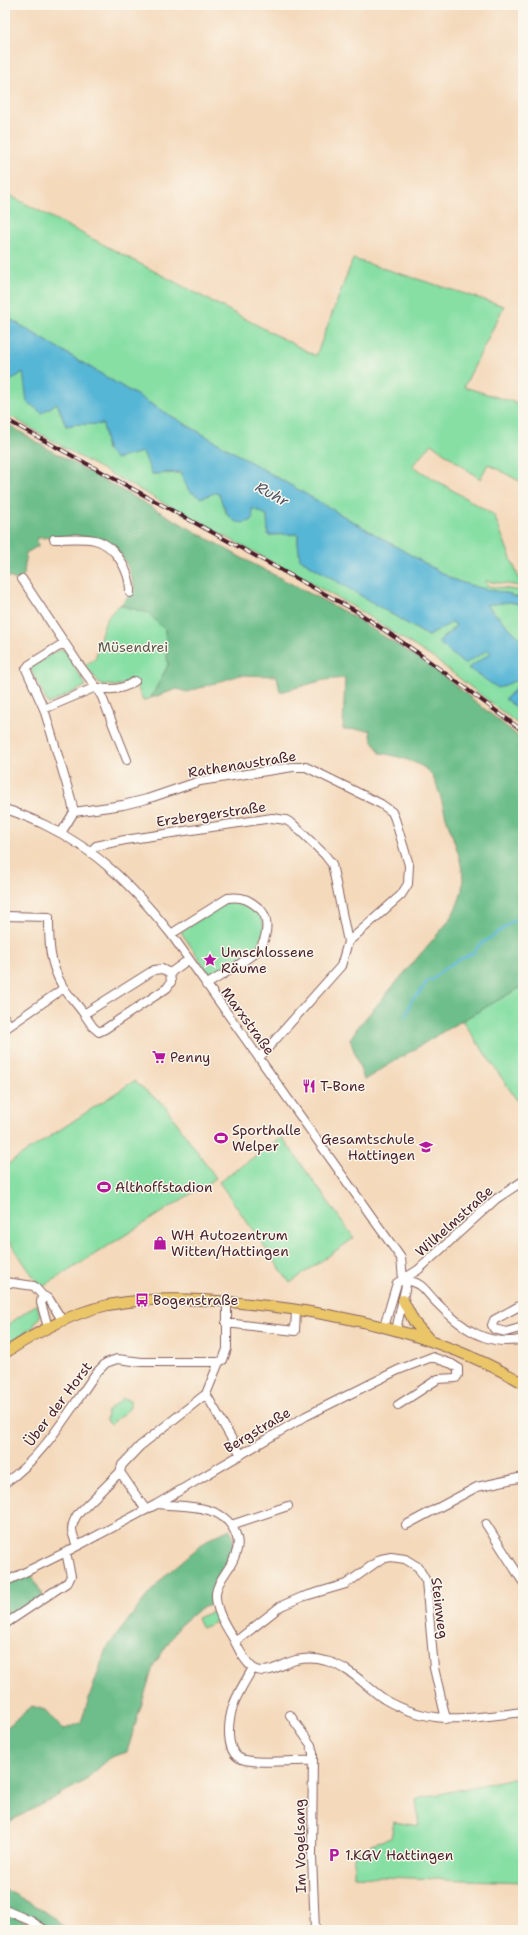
<svg xmlns="http://www.w3.org/2000/svg" width="528" height="1935" font-family="'Shantell Sans',sans-serif">
<rect width="100%" height="100%" fill="#fbf7ec"/>
<filter id="ink" filterUnits="userSpaceOnUse"><feTurbulence type="fractalNoise" baseFrequency=".025" numOctaves="2"/><feDisplacementMap in="SourceGraphic" scale="8" xChannelSelector="R" yChannelSelector="G"/><feConvolveMatrix kernelMatrix="1 2 1 2 8 2 1 2 1" color-interpolation-filters="sRGB"/></filter>
<filter id="wash" filterUnits="userSpaceOnUse"><feTurbulence type="fractalNoise" baseFrequency=".012" numOctaves="4" result="noise"/><feDisplacementMap in="SourceGraphic" scale="16" xChannelSelector="R" yChannelSelector="G"/><feGaussianBlur stdDeviation="0.9" result="paint"/><feColorMatrix in="noise" values="0 0 0 0 0 0 0 0 0 0 0 0 0 0 0 0 0 1.4 0 .05"/><feComposite in="paint" operator="in"/></filter>
<g filter="url(#wash)">
<rect width="100%" height="100%" fill="#f4d9bb"/>
<path fill="#87dfa4" stroke="#687f68" d="M5,193L316,356L353,259L504,306L464,387L523,405V483L488,464L480,479L432,444L412,466L494,515L521,584L520,586L486,581L488,586L523,591V598L511,596V594C490,590 472,587 452,579L161,410L5,316Z
M23,372L57,403L66,426C78,423 90,425 103,424L107,450L143,452L152,474L181,473L189,491L218,492L227,515L252,507L267,515L268,535L298,534V543L300,559L428,636L452,622L456,626L438,642L464,664L488,650L492,653L468,669L522,678L523,682L505,699L523,712V728L436,660L352,606L78,456L5,413V385Z
M510,602L521,605L522,607L523,641L486,604Z
M120,605L148,613L165,630L168,665L151,698L143,701L135,681L116,686L100,684L85,665L95,659C102,637 100,620 120,605Z
M64,649L86,686L48,704L31,670L32,667L56,651Z
M239,898L261,914L265,931L255,949L213,979L181,932L229,899Z
M523,986V1109L462,1020Z
M134,1081L165,1106L216,1178L41,1288L5,1235V1166Z
M282,1137L354,1238L290,1283L219,1182Z
M37,1304L40,1316L33,1327L5,1347V1327Z
M123,1398L130,1400V1408L110,1425L106,1421L107,1411Z
M214,1611L217,1617L215,1619L216,1622L202,1628L197,1618Z
M514,1778L523,1780V1882L354,1876V1850L370,1852L371,1844L391,1838L394,1822L419,1826L416,1799Z"/>
<path fill="#6dbe8a" stroke="#5c6e5a" d="M5,422L38,443L242,558L347,613L434,668L523,740V986L449,1028L364,1080L350,1039L358,1027L448,922C456,909 463,895 463,879C462,859 454,842 448,823C443,809 438,778 426,769C416,761 393,755 380,753L372,740L370,730L343,729L345,678L324,680L280,692L277,676L240,675L187,692L177,689L151,698L168,665L165,630L148,613L120,605L135,590C121,528 90,536 37,538L38,546L26,553L24,575L16,580L5,575Z
M230,1529C239,1552 226,1560 217,1579C213,1587 213,1595 213,1604L199,1609L179,1626L153,1667L127,1752L111,1757L83,1782L5,1824V1729L32,1706L45,1710L63,1730L81,1722L106,1649L146,1597L167,1574L207,1540Z
M30,1572L43,1596L5,1620V1584Z
M5,1889L46,1912L68,1930H49L5,1908Z
M5,1912L42,1930H5Z"/>
<path fill="#57b6d6" stroke="#506a80" d="M5,316L161,410L452,579C472,587 490,590 511,594V596L523,598V605L510,602L486,605L523,641V681L522,678L498,688L468,668L491,653L488,650L464,664L438,642L456,626L453,622L428,636L300,559L298,543V534L268,535L267,515L252,508L253,520C230,530 225,510 218,492L201,498L189,491L180,472L152,474L143,452L116,459L107,450L103,424C90,425 78,423 66,426L57,403L42,413L27,402L23,372L5,385Z
M523,682V712L505,699Z"/>
<g fill="none" stroke-linecap="round" stroke-linejoin="round">
<path stroke="#57b6d6" stroke-width="2.5" d="M406,1016L412,999C417,997 425,985 428,980H433C437,971 464,956 474,953L479,945L492,937L523,913"/>
</g>
</g>
<g filter="url(#ink)">
<g fill="none" stroke-linecap="round" stroke-linejoin="round">
<g stroke="#86605d" stroke-width="10">
<path id="minor" d="M54,539C67,539 83,537 95,540C116,545 131,573 130,593
M22,579L80,666L96,687L44,709
M127,760L102,697L96,687C110,691 124,689 135,681
M5,809C19,813 32,819 45,825C99,851 134,888 171,934L401,1258L403,1279L406,1285L396,1330
M74,812L123,805L147,799L200,781L293,767H306L381,804L392,812L395,819L409,865L408,884L401,895L348,942
M61,833L74,812L71,799L44,709L26,669L29,665L64,643
M90,852L96,846L125,840L272,818L286,820L294,825L325,855L332,864L348,942L341,966L259,1058
M5,916L49,917C49,944 49,963 63,987C69,996 78,1005 84,1014
M171,934L228,898C243,896 250,900 261,910C270,920 267,940 258,950C247,961 220,976 206,985
M162,969L170,973L171,982L167,988L105,1029L99,1032L93,1027L84,1014L154,970Z
M170,973L188,960
M5,1018L9,1026
M5,1029L64,988
M403,1279C425,1284 422,1288 437,1303C460,1327 488,1348 523,1339
M5,1282L34,1286L42,1295L49,1299L62,1320
M42,1295L41,1303L48,1327
M523,1304L494,1320L492,1325L494,1329L506,1332L523,1327
M226,1323L295,1331L296,1310
M384,1327L397,1283L418,1270L496,1199L523,1181
M206,1394L241,1455
M120,1472L146,1510
M5,1483C44,1456 69,1411 96,1373L106,1363L117,1359L142,1362H219L223,1360L227,1349V1302
M157,1504C182,1507 221,1503 234,1530C239,1540 239,1547 234,1558C229,1571 218,1579 216,1593C215,1609 225,1625 233,1638C239,1649 243,1660 253,1668
M486,1524L523,1582
M231,1525L288,1506
M406,1525L477,1487L523,1477
M77,1546C72,1532 69,1529 77,1515L120,1472L122,1465L140,1446L206,1394L219,1362
M5,1582L66,1552L157,1504L306,1416L398,1370L432,1357L452,1364L458,1368V1375L456,1378L438,1379L398,1405
M5,1624L68,1582L71,1576L66,1552
M235,1642L281,1606L302,1597L346,1584L381,1559L391,1557L405,1559L418,1567L426,1581L434,1668L446,1719
M290,1715L311,1745L313,1753L312,1857L315,1930
M313,1761C293,1760 263,1764 245,1760C224,1756 228,1722 233,1706C238,1692 246,1680 253,1668C266,1677 283,1663 296,1660C306,1658 317,1658 326,1661C350,1667 365,1686 384,1699C431,1727 472,1718 523,1712
M5,1910L31,1921L45,1930"/>
</g>
<g stroke="#86605d" stroke-width="12">
<path id="major" d="M403,1300L414,1322L429,1339
M5,1353C37,1332 71,1313 108,1305C155,1296 203,1299 250,1304C345,1314 439,1334 523,1383"/>
</g>
<use href="#minor" stroke="#fff" stroke-width="8"/>
<use href="#major" stroke="#eac669" stroke-width="10"/>
<g stroke="#4a1f2b" stroke-width="4">
<path id="rail" d="M5,419L356,611L418,653L523,731"/>
</g>
<use href="#rail" stroke="#fbf7ec" stroke-width="2.5" stroke-dasharray="8" stroke-linecap="butt"/>
</g>
</g>
<defs>
<g id="sight-bare" transform="scale(1.08)"><path d="M0-6L1.8-2.2L6-1.7L2.9 1.2L3.7 5.4L0 3.3L-3.7 5.4L-2.9 1.2L-6-1.7L-1.8-2.2Z" fill="#b5179e" stroke="#fbf7ec" stroke-width="2.5" paint-order="stroke"/></g>
<g id="supermarket-bare" transform="scale(1.08)"><path d="M-6-5.5h2.5l.6 2H6L4.5 2H-2.5L-4.4-4H-6ZM-1.5 3.2a1.3 1.3 0 1 0 .1 0ZM3 3.2a1.3 1.3 0 1 0 .1 0Z" fill="#b5179e" stroke="#fbf7ec" stroke-width="2.5" paint-order="stroke"/></g>
<g id="restaurant-bare" transform="scale(1.08)"><path d="M-5-6h1v4h1v-4h1v4h1v-4h1v5L-1.5 .5V6h-2V.5L-5-1ZM5-6V6H3V1.5H1.5Q1.5-4 5-6Z" fill="#b5179e" stroke="#fbf7ec" stroke-width="2.5" paint-order="stroke"/></g>
<g id="stadium-bare" transform="scale(1.08)"><path d="M0-5a6.5 5 0 1 0 0 10a6.5 5 0 1 0 0-10ZM-3.5-1.8h7v3.6h-7Z" fill="#b5179e" stroke="#fbf7ec" stroke-width="2.5" paint-order="stroke"/></g>
<g id="school-bare" transform="scale(1.08)"><path d="M0-5L7-2L0 1L-7-2ZM-4 1L0 2.5L4 1V4Q0 6-4 4Z" fill="#b5179e" stroke="#fbf7ec" stroke-width="2.5" paint-order="stroke"/></g>
<g id="shop-bare" transform="scale(1.08)"><path d="M-5-2.5h2.3a2.7 3.5 0 0 1 5.4 0H5L5.5 6h-11ZM-1.5-2.5h3a1.5 2.3 0 0 0-3 0Z" fill="#b5179e" stroke="#fbf7ec" stroke-width="2.5" paint-order="stroke"/></g>
<g id="bus-bare" transform="scale(1.08)"><path d="M-5-6H5V4H4V6H2V4H-2V6H-4V4H-5ZM-3.5-4V0h7V-4ZM-3.5 1.2v1.5H-2V1.2ZM2 1.2v1.5H3.5V1.2Z" fill="#b5179e" stroke="#fbf7ec" stroke-width="2.5" paint-order="stroke"/></g>
<g id="parking-bare" transform="scale(1.08)"><path d="M-3.5-5.5H1a3.5 3.5 0 0 1 0 7H-1V5.5H-3.5ZM-1-3.4V-.6H.8a1.4 1.4 0 0 0 0-2.8Z" fill="#b5179e" stroke="#fbf7ec" stroke-width="2.5" paint-order="stroke"/></g>
</defs>
<g fill-rule="evenodd">
<use href="#sight-bare" x="210" y="960"/>
<use href="#supermarket-bare" x="159" y="1057"/>
<use href="#restaurant-bare" x="309" y="1086"/>
<use href="#stadium-bare" x="221" y="1138"/>
<use href="#school-bare" x="426" y="1147"/>
<use href="#stadium-bare" x="104" y="1187"/>
<use href="#shop-bare" x="160" y="1243"/>
<use href="#bus-bare" x="142" y="1300"/>
<use href="#parking-bare" x="334" y="1855"/>
</g>
<g text-anchor="middle" stroke-width="3" stroke-linejoin="round" paint-order="stroke">
<g font-size="14" fill="#5c594f" stroke="#fbf7ec">
<text x="133" y="652">Müsendrei</text>
</g>
<g font-size="14" fill="#4a1f2b" stroke="#fbf7ec">
<text transform="translate(242 764) rotate(-9)" y="5">Rathenaustraße</text>
<text transform="translate(211 814) rotate(-8)" y="5">Erzbergerstraße</text>
<text transform="translate(248 1021) rotate(54)" y="5">Marxstraße</text>
<text transform="translate(454 1221) rotate(-42)" y="5">Wilhelmstraße</text>
<text transform="translate(58 1404) rotate(-53)" y="5">Über der Horst</text>
<text transform="translate(257 1430) rotate(-31)" y="5">Bergstraße</text>
<text transform="translate(440 1608) rotate(83)" y="5">Steinweg</text>
<text transform="translate(300 1846) rotate(-91)" y="5">Im Vogelsang</text>
</g>
<g font-size="14" fill="#4a1f2b" stroke="#fbf7ec" text-anchor="start">
<text x="221" y="957">Umschlossene<tspan x="221" dy="16">Räume</tspan></text>
<text x="170" y="1062">Penny</text>
<text x="320" y="1091">T-Bone</text>
<text x="232" y="1135">Sporthalle<tspan x="232" dy="16">Welper</tspan></text>
<text x="415" y="1144" text-anchor="end">Gesamtschule<tspan x="415" dy="16">Hattingen</tspan></text>
<text x="115" y="1192">Althoffstadion</text>
<text x="171" y="1240">WH Autozentrum<tspan x="171" dy="16">Witten/Hattingen</tspan></text>
<text x="153" y="1305">Bogenstraße</text>
<text x="345" y="1860">1.KGV Hattingen</text>
</g>
<g font-size="15" font-style="italic" fill="#4f5467" stroke="#fbf7ec">
<text transform="translate(272 494) rotate(29)" y="5">Ruhr</text>
</g>
</g>
<rect width="528" height="1935" fill="none" stroke="#fbf7ec" stroke-width="20"/>
</svg>
